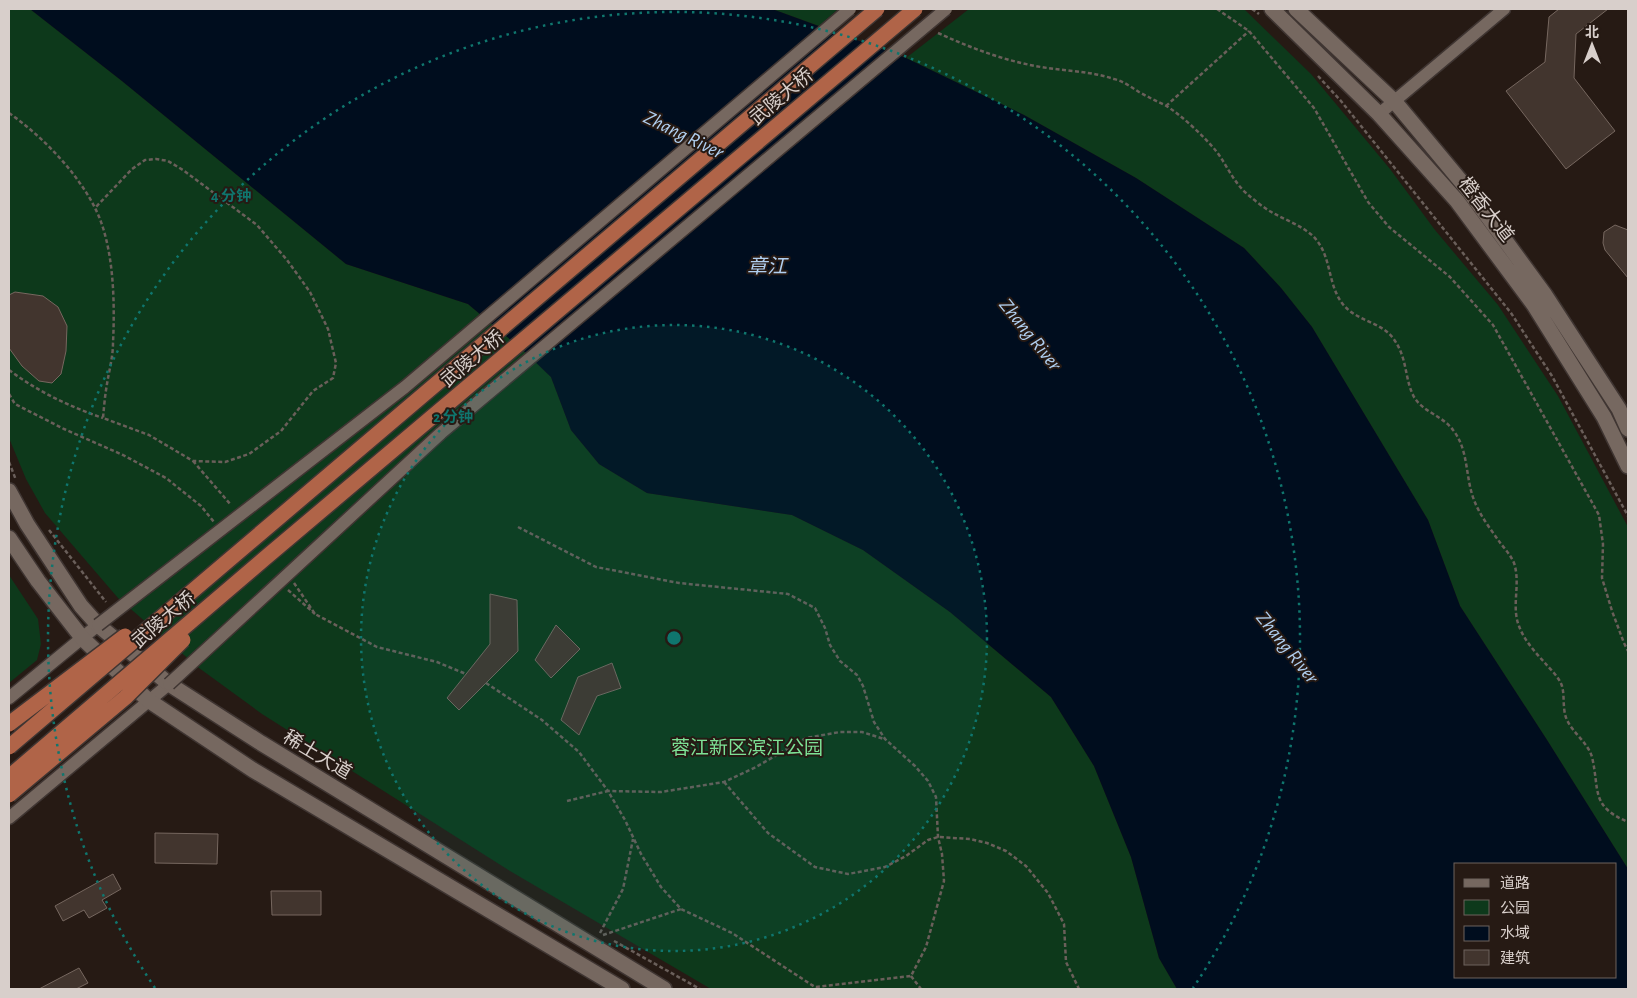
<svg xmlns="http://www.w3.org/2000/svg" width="1637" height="998" font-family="'Alegreya Sans','Noto Sans SC',sans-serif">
<rect width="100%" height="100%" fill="#261a14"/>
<path fill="#0d391b" d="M9,9H30L122,81L346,264L468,304L525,352L551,377L571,430L599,464L647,493L792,515L863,550L950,612L1051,697L1094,766L1131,857L1159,958L1177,989H711L510,871L262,714L199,668L118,598L45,513L26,479L9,438Z
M772,9H838L819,26Z
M969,9H1244L1311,74L1390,169L1435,230L1498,305L1558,396L1628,527V869L1547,740L1460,606L1428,520L1312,327L1281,288L1244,248L1136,178L1024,115L906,58Z
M9,575L38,619L41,644L37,660L9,683Z"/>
<path fill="#000d1e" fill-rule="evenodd" d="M30,9H772L906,58L1024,115L1136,178L1244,248L1281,288L1312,327L1428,520L1460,606L1547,740L1628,869V989H1177L1159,958L1131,857L1094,766L1051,697L950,612L863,550L792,515L647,493L599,464L571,430L551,377L525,352L468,304L346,264L122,81ZM1456,864H1616V977H1456Z"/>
<path fill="#42352e" stroke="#76675f" d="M1559,9H1608L1576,34L1574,78L1615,131L1566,169L1506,91L1545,62L1549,17Z
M1615,225L1628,230V278L1605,250L1603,243L1604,232Z
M15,292L43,296L58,307L67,326L66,351L61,374L52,383L39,381L22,366L9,348V295Z
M490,594L517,600L518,651L459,710L447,698L490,644Z
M556,625L580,649L551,678L535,660Z
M612,663L621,688L597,696L579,735L561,720L578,677Z
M155,833L218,834L217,864L155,863Z
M113,874L121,889L102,900L107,908L89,918L84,910L63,921L55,906Z
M271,891H321V915H272Z
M79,968L88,983L76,989H39Z"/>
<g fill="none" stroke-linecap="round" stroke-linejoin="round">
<g stroke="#3f3532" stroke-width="15">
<path id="tertiary" d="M1379,114L1504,9
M9,698L98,625
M9,818L169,684"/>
</g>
<g stroke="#3f3532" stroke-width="18">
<path id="secondary" d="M1272,9L1379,114L1457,201L1534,305L1604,417L1628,466
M1296,9L1395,102L1469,191L1545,295L1619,409L1628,429
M9,491L27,524L81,606L98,625L169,684L261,743L664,989
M9,538L38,581L83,639L148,700L253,770L622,989"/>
</g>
<path stroke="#6a5f5a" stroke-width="2.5" stroke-dasharray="4 2.5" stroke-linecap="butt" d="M1217,9L1249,31L1314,108L1368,202L1389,227L1450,277L1493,325L1599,515L1603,544L1602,578L1612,611L1624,643L1628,651
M1252,9L1259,14
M938,33C971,48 1005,61 1041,67C1065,71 1090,71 1114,79C1123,81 1131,87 1139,92C1148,97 1156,101 1165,105C1180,114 1205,137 1216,151C1227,165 1232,180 1246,193C1254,200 1264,208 1273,213C1286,220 1302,226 1313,236C1332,255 1327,283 1342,303C1355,321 1380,321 1393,338C1408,358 1404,378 1414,397C1423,412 1443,416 1453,430C1469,450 1465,477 1474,500C1480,516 1492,531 1501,544C1506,550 1511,556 1514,563C1521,584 1511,606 1519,626C1524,640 1535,652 1545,663C1551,670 1559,677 1562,686C1565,697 1562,709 1567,720C1573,733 1588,743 1592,757C1600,791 1590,806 1628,822
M1318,76L1341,101L1511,313L1552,376L1628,516
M1166,106L1249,31
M9,113C42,136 77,172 95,208C114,245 115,302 113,343C113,357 109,371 107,384C105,395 104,407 103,418L149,435L193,461L225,462L249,454L281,431L313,391L333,378L336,363L328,329L310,292L287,260L257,225L183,170L168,161L156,159L145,160L132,169L95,208
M9,370C37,391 70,407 103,418
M9,394L15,404L64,429L123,455L166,478L201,506L214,522
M193,461L231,505
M9,462L16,480
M518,527L596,567L679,583L788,594L815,608L825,628L830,645L840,661L857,675L863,686L874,722L885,739L915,766L928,781L936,797L938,837L942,854L944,881L926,947L911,976L815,987
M49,530L106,602
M294,583L315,614L377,647L437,662L466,674
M288,590L315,614
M486,683L542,720L579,752L608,791L661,792L724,782L756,767L806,738L840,732H862L884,739
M724,782L768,833L815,867L848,874L885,867L906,856L928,840L938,837L970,839L987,843L1006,851L1026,866L1048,893L1064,924L1066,962L1079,989
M567,801L608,791L625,820L641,854L661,887L681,909L732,933L818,989
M600,933L623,889L633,839
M603,935L681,909
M614,941L700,989
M911,976L921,989"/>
<use href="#tertiary" stroke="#766860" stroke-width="12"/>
<use href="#secondary" stroke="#766860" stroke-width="15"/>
<g stroke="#3f3532" stroke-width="15" stroke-linecap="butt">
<path id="tertiary-bridge" d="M98,625L405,387L850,9
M169,684L441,433L946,9"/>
</g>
<g stroke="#3f3532" stroke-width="18" stroke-linecap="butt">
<path id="primary-bridge" d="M9,724L125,636
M9,747L877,9
M9,777L264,559L915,9
M9,795L126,697L183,640"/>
</g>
<use href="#tertiary-bridge" stroke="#766860" stroke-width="12"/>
<use href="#primary-bridge" stroke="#b06448" stroke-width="15"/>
</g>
<circle cx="674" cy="638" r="313" fill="#0f766e" fill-opacity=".12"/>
<g fill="none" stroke="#0f766e" stroke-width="2.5" stroke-dasharray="2.5 5">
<circle cx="674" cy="638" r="313"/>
<path d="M155 988A626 626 0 1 1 1193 988"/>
</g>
<g text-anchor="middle" stroke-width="4" stroke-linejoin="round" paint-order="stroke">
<g font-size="19" fill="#d8cfcb" stroke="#261a14">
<text transform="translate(781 96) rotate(-40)" y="7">武陵大桥</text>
<text transform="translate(1487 209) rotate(52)" y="7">橙香大道</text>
<text transform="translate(472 358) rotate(-40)" y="7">武陵大桥</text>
<text transform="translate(163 619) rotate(-40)" y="7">武陵大桥</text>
<text transform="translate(318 754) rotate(31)" y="7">稀土大道</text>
</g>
<g font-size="19" fill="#7de195" stroke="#261a14">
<text x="747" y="754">蓉江新区滨江公园</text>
</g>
<g font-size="20" font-style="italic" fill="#b0cff0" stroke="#261a14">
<text transform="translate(684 134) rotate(26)" y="7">Zhang River</text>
<text x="767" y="273">章江</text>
<text transform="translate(1031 334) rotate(51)" y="7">Zhang River</text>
<text transform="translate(1288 647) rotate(51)" y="7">Zhang River</text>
</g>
</g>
<circle cx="674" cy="638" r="8" fill="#0f766e" stroke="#261a14" stroke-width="2.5"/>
<g font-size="15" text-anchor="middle" font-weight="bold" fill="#0f766e" stroke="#261a14" stroke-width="4" stroke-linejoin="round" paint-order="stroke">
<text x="231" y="201">4 分钟</text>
<text x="453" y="422">2 分钟</text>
</g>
<rect width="1637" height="998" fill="none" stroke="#d8cfcb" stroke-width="20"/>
<rect x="1454" y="863" width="162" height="115" fill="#261a14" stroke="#6d625d"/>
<rect x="1464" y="879" width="25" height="8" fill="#766860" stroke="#6d625d"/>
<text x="1500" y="888" font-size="15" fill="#d8cfcb">道路</text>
<rect x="1464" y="900" width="25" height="15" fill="#0d391b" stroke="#6d625d"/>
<text x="1500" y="913" font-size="15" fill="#d8cfcb">公园</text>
<rect x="1464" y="926" width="25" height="15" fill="#000d1e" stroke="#6d625d"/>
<text x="1500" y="938" font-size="15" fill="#d8cfcb">水域</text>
<rect x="1464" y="950" width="25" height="15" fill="#42352e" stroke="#6d625d"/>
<text x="1500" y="963" font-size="15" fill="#d8cfcb">建筑</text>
<g transform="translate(1592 45)" stroke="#261a14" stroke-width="4" paint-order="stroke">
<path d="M0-4L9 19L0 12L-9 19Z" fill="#d8cfcb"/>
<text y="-8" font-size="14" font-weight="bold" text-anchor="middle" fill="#d8cfcb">北</text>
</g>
</svg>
